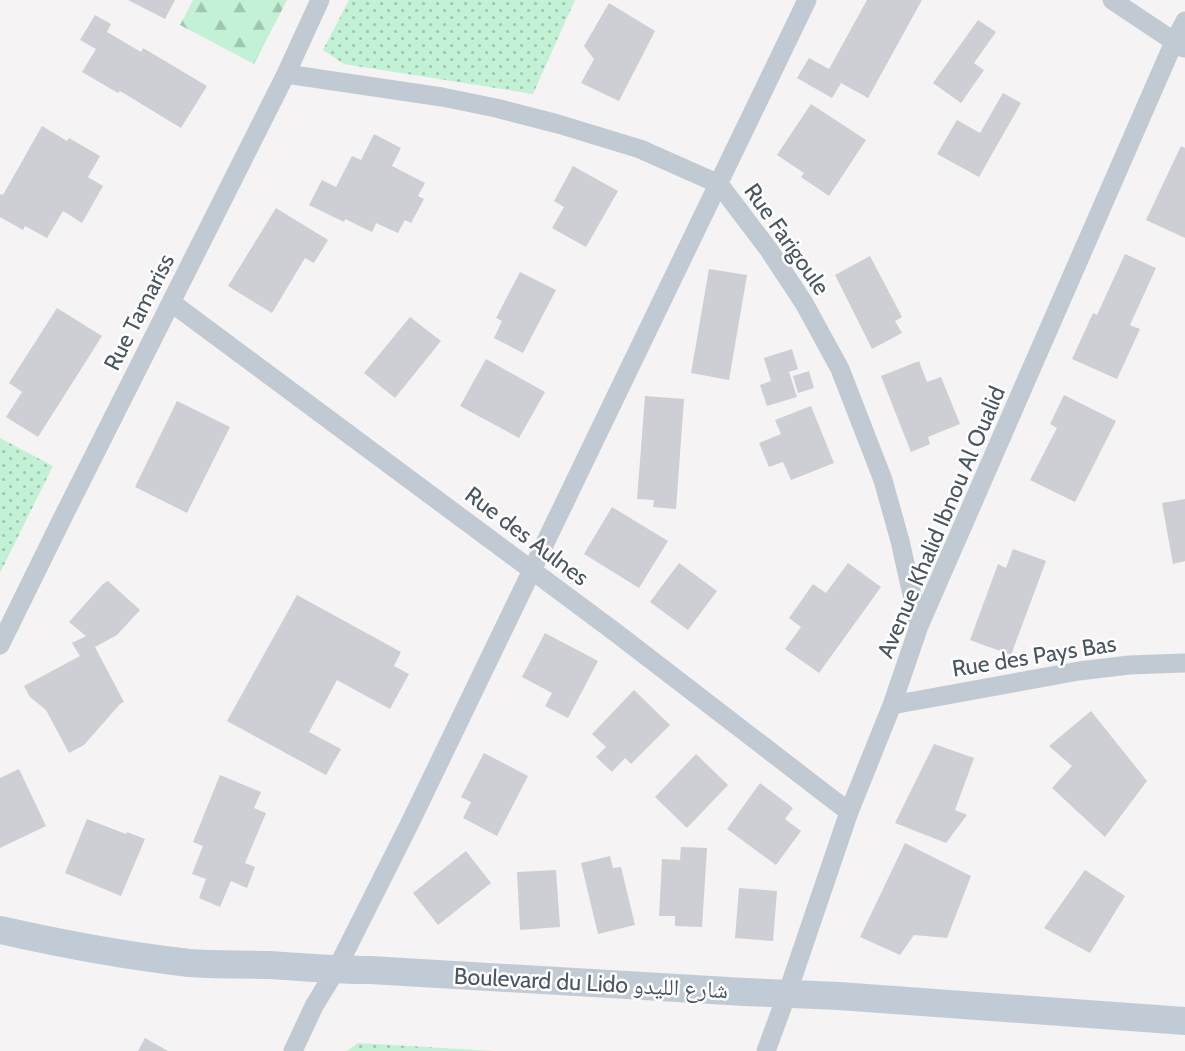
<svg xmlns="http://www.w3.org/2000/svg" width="1185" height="1051" font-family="Cabin,'Noto Naskh Arabic',sans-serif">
<defs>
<pattern id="grass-dots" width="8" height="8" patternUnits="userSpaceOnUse" patternTransform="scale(1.75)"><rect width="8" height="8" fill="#c3f1d5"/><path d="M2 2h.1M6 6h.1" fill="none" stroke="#a0c6b0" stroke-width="1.8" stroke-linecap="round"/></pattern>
<pattern id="forest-firs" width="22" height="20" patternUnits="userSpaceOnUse" patternTransform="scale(1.75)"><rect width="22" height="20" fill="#c3f1d5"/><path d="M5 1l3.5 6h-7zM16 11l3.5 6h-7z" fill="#a0c6b0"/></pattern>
</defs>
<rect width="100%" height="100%" fill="#f5f3f3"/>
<path fill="url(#grass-dots)" d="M349,0H575L533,94L344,64L323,50Z
M0,438L53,466L0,573Z
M358,1043L494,1051H347Z"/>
<path fill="url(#forest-firs)" d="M193,0H287L254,64L180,25Z"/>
<path fill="#cdcfd5" d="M128,0H175L165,19Z
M867,0H922L868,98L841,83L832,98L797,78L809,58L829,69Z
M609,3L655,31L619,101L581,83L594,59L584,46Z
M95,15L111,24L107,32L141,52L143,48L207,86L181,128L120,91L118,93L82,72L96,49L80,40Z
M978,20L996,32L974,63L984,70L961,103L933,83Z
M1003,93L1021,103L979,177L937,154L957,120L980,133Z
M811,104L866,140L829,196L801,177L804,173L777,155Z
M42,126L67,141L69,138L100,156L88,177L103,186L82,223L63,211L47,238L25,226L23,230L0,217V194L3,195Z
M374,134L401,148L392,166L425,183L418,196L424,199L411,223L405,220L398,233L376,223L372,232L345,219L344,222L309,205L322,180L336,187L352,156L361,160Z
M1181,146L1185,148V238L1146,220Z
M573,166L618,191L586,247L552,228L564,207L554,201Z
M276,208L328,240L314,263L305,258L272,313L228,286Z
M1125,254L1156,268L1130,325L1140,329L1117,379L1072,359L1093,313L1097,315Z
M870,256L902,317L895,321L902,333L872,349L835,275Z
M709,269L747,275L729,380L691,373Z
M520,272L556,290L523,353L494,338L502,321L496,318Z
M57,308L102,336L38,437L6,417L22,392L9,383Z
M410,317L441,341L395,398L364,373Z
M792,349L798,369L789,372L797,397L767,406L760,385L771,381L764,358Z
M486,359L545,392L519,438L460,406Z
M919,361L927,382L941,377L960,424L928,437L930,444L911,452L881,376Z
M809,371L814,388L798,393L793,376Z
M1064,395L1116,421L1075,502L1030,480L1057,428L1050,424Z
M645,396L684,399L676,509L653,507L654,500L637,499Z
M177,401L230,427L187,513L135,487Z
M811,406L834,463L791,480L783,462L769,467L759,443L781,434L775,420Z
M1185,499V561L1173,564L1162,503Z
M612,507L668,541L639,588L584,554Z
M1013,549L1046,561L1011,655L970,640L998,564L1006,568Z
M679,563L717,591L688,630L650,602Z
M848,563L881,587L819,673L785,649L801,627L789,618L813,584L826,593Z
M108,581L140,610L117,635L95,647L124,702L120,704L84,745L69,753L46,710L30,697L24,686L80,656L72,643L86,636L69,622L103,584Z
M297,595L401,652L394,666L409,674L390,709L337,680L309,732L341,749L326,775L227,721Z
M545,633L598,661L568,718L545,706L552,693L522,677Z
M634,690L670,725L631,764L625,758L612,772L596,757L606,747L592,734Z
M1091,711L1147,781L1105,837L1052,788L1072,766L1049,746Z
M934,744L974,758L955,810L967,815L946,843L895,823Z
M484,753L528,776L497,836L463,818L471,802L461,797Z
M696,754L728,785L687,828L655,797Z
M19,769L46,826L0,848V778Z
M220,775L261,792L254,808L266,813L245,863L255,867L247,888L231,881L220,907L199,898L206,879L192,874L203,846L193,842Z
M760,783L793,808L785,819L801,831L776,865L727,829Z
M87,819L126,834L127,832L145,839L121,896L65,873Z
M905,843L971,876L947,938L914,935L900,955L860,937Z
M681,847L707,848L702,927L675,926V916H659L662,859L680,860Z
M466,851L491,883L438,925L413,893Z
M610,856L613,868L621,867L635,925L598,934L581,863Z
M556,870L560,927L520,930L517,872Z
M1085,870L1125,896L1090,953L1044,928Z
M739,888L777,891L773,941L735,938Z
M145,1038L168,1051H138Z"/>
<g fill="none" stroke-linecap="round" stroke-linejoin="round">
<path stroke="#c1cad2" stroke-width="19" d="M1112,0L1184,48
M286,74L442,97L496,108L558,124L640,149L719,184L769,250L804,303L840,369L883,480L900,541L919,626
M172,303L615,632L849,812
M0,645L63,517L286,74L320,0
M892,705L1079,671L1129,665L1185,663
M293,1051L314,1006L336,970L409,825L807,0
M766,1051L787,994L849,812L892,705L919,626L1174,42L1185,21"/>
<path stroke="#c1cbd6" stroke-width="28" d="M0,930C62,944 126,956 189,963C216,965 243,964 269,965C303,967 336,970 370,970L745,992L839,996L1185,1021"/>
</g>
<g text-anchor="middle" stroke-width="5" stroke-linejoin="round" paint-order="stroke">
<g font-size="23" fill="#4a5661" stroke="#fff">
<text transform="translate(787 239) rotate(55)" y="8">Rue Farigoule</text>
<text transform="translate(139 312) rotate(-63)" y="8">Rue Tamariss</text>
<text transform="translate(941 522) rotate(-67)" y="8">Avenue Khalid Ibnou Al Oualid</text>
<text transform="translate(527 536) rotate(37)" y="8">Rue des Aulnes</text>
<text transform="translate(1034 656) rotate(-9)" y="8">Rue des Pays Bas</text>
<text transform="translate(591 983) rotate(3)" y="8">Boulevard du Lido شارع الليدو</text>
</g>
</g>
</svg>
